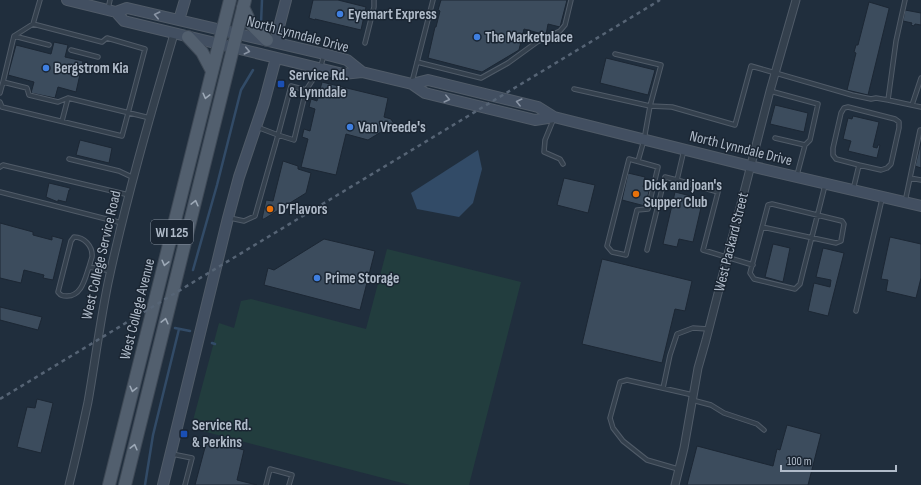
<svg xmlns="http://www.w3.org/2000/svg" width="921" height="485" font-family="'Sofia Sans Condensed',sans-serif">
<rect width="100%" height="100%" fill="#202e3d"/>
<path fill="#223d3e" d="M387,249L521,282L469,485H410L191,428L219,323L234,328L241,301L251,299L366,329Z"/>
<path fill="#324b67" d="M478,150L482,169L473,203L459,217L417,209L411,193Z"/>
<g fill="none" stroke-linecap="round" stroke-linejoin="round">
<path stroke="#324b67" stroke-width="2.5" d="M261,23L262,0
M193,270L217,185L241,90L253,70
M175,328L190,331
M212,343L215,344
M145,485L153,435L179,329"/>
</g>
<path fill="#3c4c5d" stroke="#1c2734" d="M313,0H338L366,7L361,30L315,19V20L309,18Z
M441,0H567L560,27L548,24L546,35L524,29L519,50L482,72L428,58L435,27H436L440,11L438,10Z
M869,2L889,8V9L868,95L847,90L856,53L854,52L856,45H858Z
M905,10L921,13V25L915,24L914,26L911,25L912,23L903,21Z
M54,42L68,45L65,57L83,61L76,92L58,87L55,98L31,93L34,82L8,75L16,45L51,54Z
M606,58L655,70L648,95L600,83Z
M322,82L388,98L384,117L391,119L394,124L368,140L346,134L336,175L301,167L308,139L302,137L304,129L310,131L315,109L309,107L311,99L317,101Z
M775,105L808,113L804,132L770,124Z
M853,116L879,122L873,147L877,148L878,145H880L877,158L848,151L851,141L843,139L848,118L852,119Z
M80,140L112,148L109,163L76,155Z
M921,142V168L915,166Z
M283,161L298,166V169L311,173L306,193L264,219H262L266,200L273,201Z
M628,173L645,177L643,187L650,188L645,206L622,200Z
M564,178L595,185L588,213L557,205Z
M49,183L70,188V190H69L66,202L58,200V202L46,197Z
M675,192L703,199L693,242L679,239L677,247L663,244Z
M0,223L33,232V235L52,240V236L63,239L53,280L43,278L44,275L24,270L21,283L0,278Z
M890,237L921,244V278L916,298L886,291L888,280L881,279Z
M324,239L375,251L360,310L264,285L268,268L274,270Z
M773,244L790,248L783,282L765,277Z
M823,248L844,253L828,316L808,311L814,283L830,287L831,280L816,277Z
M602,259L692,281L685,311L675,309L662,363L582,344Z
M0,307L42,317L38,330L0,320Z
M37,399L53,403L41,453L17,447L27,407L35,408Z
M787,425L821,434L808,485H687L697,446L773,466L777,449L780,450Z
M207,440L244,450L237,480L257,485H195Z"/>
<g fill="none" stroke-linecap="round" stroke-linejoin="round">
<g stroke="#505b68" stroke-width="5.5">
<path id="lane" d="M40,0L33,24L14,36L3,82L27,88L29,95L58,102L68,98L150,118
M108,9L110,0
M14,36L49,45
M365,43L374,7V0
M71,50L98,57
M417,62L481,78L508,63L537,42L560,31L565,25L571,0
M412,82L433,0
M574,89L650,106L661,65L615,54
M306,90L291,86L278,135L294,140L306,90L320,69L324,55
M770,91L818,104L810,140L805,145L797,175
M0,93L3,82
M888,100L896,41L905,0
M0,102L2,107L122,136L145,49L107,38L102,42L33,24
M912,105L921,78
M554,118L545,140L544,152L560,159L563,164
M62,121L68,98
M775,138L805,145
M684,150L677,180L718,192L703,250L753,265
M69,159L119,171L134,178
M629,159L658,167L648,209L637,210L626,255L612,252L607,246Z
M638,161L644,140L650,106L672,107L735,125L751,66L852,95L871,99L876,98L888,100L921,107
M0,167L3,165L129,195
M910,178L920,130H921
M853,190L859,165L881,170L887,168L891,164L899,128V122L895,119L848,107L844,108L841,113L833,148V155L836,159L859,165
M0,192L122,223
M905,202L910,178L921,180
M230,218L244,221L255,216L278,135L257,127
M762,227L836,243L841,241L844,224L842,221L772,204L768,205L750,273L754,279L795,289L800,284C808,251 817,218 825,185
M647,250L665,177L677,180
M89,267C90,264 91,260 92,257C93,246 84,237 74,237L71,241L58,292C61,296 63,296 67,296C82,296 85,278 89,267L111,271
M856,311L882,199
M663,388L670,355L677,334L693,328L708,329
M692,400L711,405L724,413L757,424L764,430
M172,454L192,458L185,485
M678,469L647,460L623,441L613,428L610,418L620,382L627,380L693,395
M266,485L270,469L292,475L289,485"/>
</g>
<g stroke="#505b68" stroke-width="9">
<path id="street" d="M69,485C76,457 82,430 88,402C95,362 100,322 108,283C126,199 150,116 174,34
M675,485L684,448L698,368L706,340L770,91L796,0"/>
</g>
<g stroke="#505b68" stroke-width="12">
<path id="secondary" d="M67,0L116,12L127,8L324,54L347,60L362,72
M116,12L124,21L343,74L362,72L412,84L425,93L535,120L554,117L750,166L921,206
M179,20L185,0
M275,42L286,0
M412,84L428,80L538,107L554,117
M163,485L228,218L239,177L264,103L276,58"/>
</g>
<g stroke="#3e4956" stroke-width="14">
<path id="primary" d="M243,7L251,24L267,40
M188,37L202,52L212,71
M109,485L230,0
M125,485L245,0"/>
</g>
<use href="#lane" stroke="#34404d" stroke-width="3.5"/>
<use href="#street" stroke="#34404d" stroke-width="7"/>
<use href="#secondary" stroke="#424f61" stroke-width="10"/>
<use href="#primary" stroke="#525f6e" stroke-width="12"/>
<path stroke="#566475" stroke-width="2.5" stroke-dasharray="4 4" stroke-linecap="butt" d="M0,399L660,0"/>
</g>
<defs><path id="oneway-chevron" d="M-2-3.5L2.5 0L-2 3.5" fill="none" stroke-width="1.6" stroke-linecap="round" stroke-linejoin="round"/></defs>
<g stroke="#8a95a5">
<use href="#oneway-chevron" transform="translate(157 15) rotate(-167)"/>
<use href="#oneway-chevron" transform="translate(247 51) rotate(13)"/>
<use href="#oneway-chevron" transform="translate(447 99) rotate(14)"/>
<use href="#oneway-chevron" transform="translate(519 102) rotate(-166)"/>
</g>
<g stroke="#9da9b7">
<use href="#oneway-chevron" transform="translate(206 96) rotate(104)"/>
<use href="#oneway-chevron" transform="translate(195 203) rotate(-76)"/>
<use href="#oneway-chevron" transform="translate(165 263) rotate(104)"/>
<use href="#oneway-chevron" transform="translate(165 321) rotate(-76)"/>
<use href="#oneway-chevron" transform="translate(133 389) rotate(104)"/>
<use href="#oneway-chevron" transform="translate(134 447) rotate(-76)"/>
</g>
<g fill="#3f7fe0" stroke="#1a2532" stroke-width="1.5">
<circle cx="340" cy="14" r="4"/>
<circle cx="477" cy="37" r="4"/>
<circle cx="46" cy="68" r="4"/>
<circle cx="350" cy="127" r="4"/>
<circle cx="317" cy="278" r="4"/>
</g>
<g fill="#1a4fb4" stroke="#1a2532" stroke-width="1.5">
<rect x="277" y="80" width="8" height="8" rx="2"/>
<rect x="180" y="430" width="8" height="8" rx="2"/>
</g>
<g fill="#e8710a" stroke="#1a2532" stroke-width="1.5">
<circle cx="636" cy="194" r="4"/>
<circle cx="270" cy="209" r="4"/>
</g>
<g text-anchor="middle" stroke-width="3" stroke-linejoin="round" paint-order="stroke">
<rect fill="#1a2532" stroke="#838e9c" stroke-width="1" x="151" y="220" width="42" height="24" rx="3"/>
<g font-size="14" font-weight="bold" fill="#b0bbc9">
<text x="172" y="237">WI 125</text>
</g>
<g font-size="15" font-weight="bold" fill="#b0bbc9" stroke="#1a2532" text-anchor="start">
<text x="348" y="19">Eyemart Express</text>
<text x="485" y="42">The Marketplace</text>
<text x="54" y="73">Bergstrom Kia</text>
<text x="289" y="80">Service Rd.<tspan x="289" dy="17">&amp; Lynndale</tspan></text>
<text x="358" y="132">Van Vreede's</text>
<text x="644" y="190">Dick and joan's<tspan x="644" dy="17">Supper Club</tspan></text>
<text x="278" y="214">D’Flavors</text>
<text x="325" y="283">Prime Storage</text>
<text x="192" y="430">Service Rd.<tspan x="192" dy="17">&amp; Perkins</tspan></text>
</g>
<g font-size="15" fill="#b0bbc9" stroke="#1a2532">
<text transform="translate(298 34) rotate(15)" y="5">North Lynndale Drive</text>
<text transform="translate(741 148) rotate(14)" y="5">North Lynndale Drive</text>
<text transform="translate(731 242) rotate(-76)" y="5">West Packard Street</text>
<text transform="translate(101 255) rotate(-77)" y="5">West College Service Road</text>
<text transform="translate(137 309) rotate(-76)" y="5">West College Avenue</text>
</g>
</g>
<path d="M781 465v6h115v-6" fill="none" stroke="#b0bbc9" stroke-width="2"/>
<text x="787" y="465" font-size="12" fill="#b0bbc9" stroke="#1a2532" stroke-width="3" paint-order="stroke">100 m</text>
</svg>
